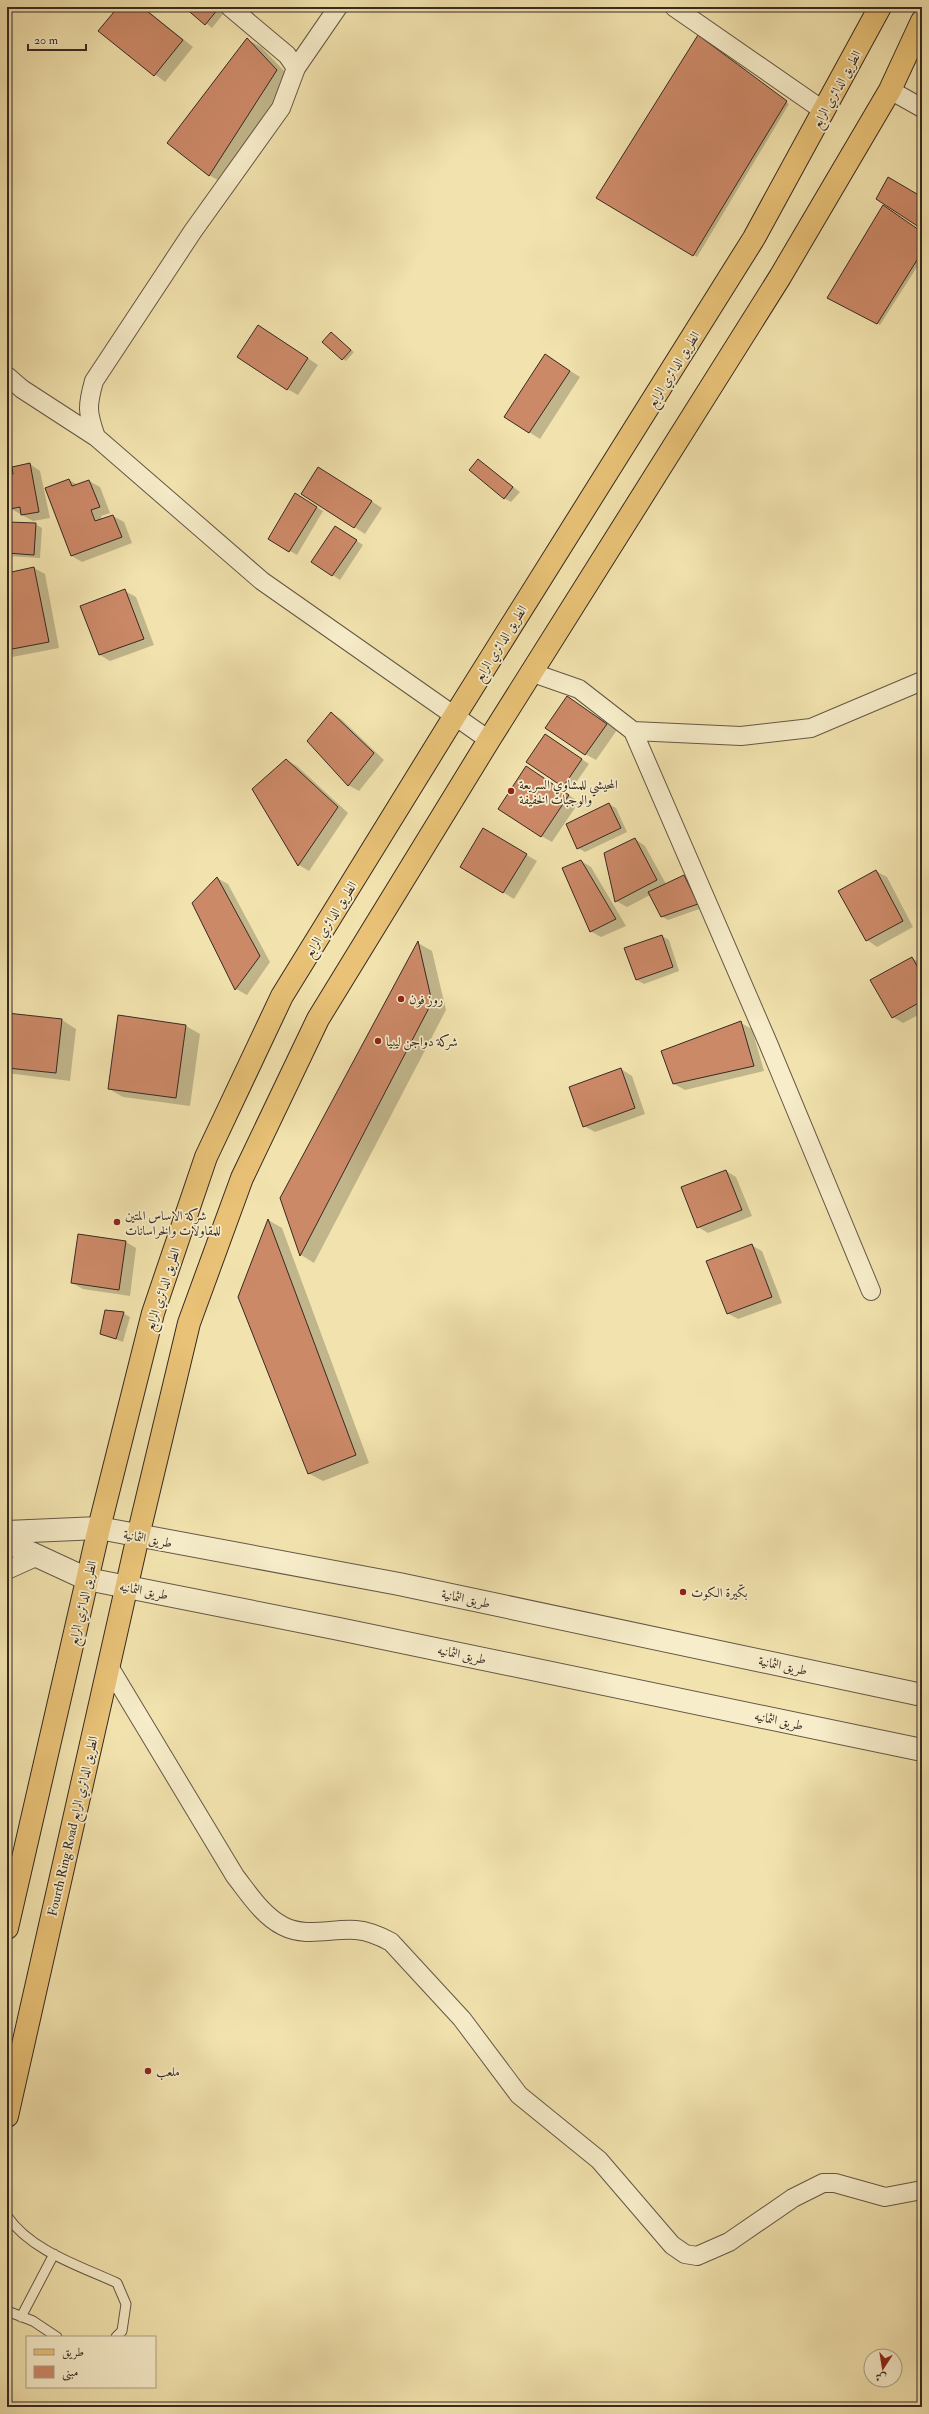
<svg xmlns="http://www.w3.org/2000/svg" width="929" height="2414" font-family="'IM FELL Double Pica',Amiri,serif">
<rect width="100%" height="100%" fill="#f2e3ae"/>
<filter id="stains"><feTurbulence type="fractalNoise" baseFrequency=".005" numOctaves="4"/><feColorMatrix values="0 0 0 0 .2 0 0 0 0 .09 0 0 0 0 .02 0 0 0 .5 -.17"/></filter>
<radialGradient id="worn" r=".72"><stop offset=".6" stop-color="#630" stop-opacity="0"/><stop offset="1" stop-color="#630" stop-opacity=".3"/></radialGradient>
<path fill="#0003" d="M119,7H143L193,47L165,82L99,31Z
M186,7H218L224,13L212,28Z
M699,36L789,104L697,257L598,197Z
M247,39L261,47L291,78L223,183L209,175Z
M922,233V259L880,325L828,298Z
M269,332L318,365L298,395L287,389Z
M331,333L354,352L346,361L343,359Z
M556,362L580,377L540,439L505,417Z
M479,460L520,492L511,502L504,498Z
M30,464L40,471L50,518L33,521L13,510L7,511V475H14Z
M329,474L382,508L365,534L302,494Z
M69,480L78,485L89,481L100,487L110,513L101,516L102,520L113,516L124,522L132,543L82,562L72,556Z
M296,495L323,511L297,555L269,539Z
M7,523L35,524L42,528L40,558L7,556Z
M342,531L363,545L340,580L312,562Z
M34,568L45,574L59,648L7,658V574Z
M125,591L136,597L154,645L110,661L100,655L82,607Z
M578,704L617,730L596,760L585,754Z
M331,713L341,719L384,760L359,791L348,785Z
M552,739L589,764L570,791L527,762Z
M286,760L297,766L348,813L309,871L299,865L254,789Z
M537,773L579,802L552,842L541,836Z
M609,804L616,808L627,832L585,852L578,848Z
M494,836L537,861L514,899L461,867Z
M635,839L645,846L666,884L684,876L691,880L705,907L668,920L661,916L650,895L627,907L616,901Z
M581,861L591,867L626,926L601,937L590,931Z
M876,871L887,877L913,927L877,947L867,940Z
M217,878L228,884L270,962L247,995L236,989L194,903Z
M662,936L669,940L679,971L644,984L637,980Z
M418,943L432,951L446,1010L314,1263L301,1255L281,1198Z
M912,958L922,964V1013L903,1023L893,1017Z
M7,1014L62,1020L76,1029L70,1081L7,1073Z
M741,1023L752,1029L764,1071L685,1090L674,1084Z
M186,1026L200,1034L190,1106L123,1097L109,1089Z
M621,1069L632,1076L645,1114L595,1132L584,1126Z
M726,1171L736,1177L752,1216L708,1233L698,1227Z
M268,1220L282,1228L369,1463L323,1481L308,1473L239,1297Z
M126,1242L136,1248L130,1296L83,1289L72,1283Z
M751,1245L762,1251L782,1303L738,1319L727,1313Z
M123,1313L130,1317L123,1342L102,1334Z"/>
<path fill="#cc8968" stroke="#362a23" d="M118,7H142L183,40L154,76L98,31Z
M184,7H216L218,9L205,25Z
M698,35L787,101L693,256L596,198Z
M247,38L277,70L209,176L167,143Z
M888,177L922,197V229L876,199Z
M883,205L922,232V252L877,324L827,298Z
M258,325L308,358L287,390L237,357Z
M331,332L351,350L342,360L322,342Z
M545,354L570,371L529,433L504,417Z
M478,459L513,487L504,499L469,470Z
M30,463L39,512L21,515L20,507L10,509L7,502V475L13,474L12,467Z
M318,467L372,501L354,528L301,494Z
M69,479L72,486L89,480L100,507L91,510L95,521L113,515L122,537L71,556L45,488Z
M295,493L317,507L289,552L268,539Z
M7,522L36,523L34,555L7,553Z
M335,526L357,540L332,576L311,562Z
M34,567L49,642L7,650V573Z
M125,589L144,639L99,655L80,606Z
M567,696L607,724L585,755L545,728Z
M331,712L374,753L348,786L307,741Z
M545,734L582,759L563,787L526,762Z
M286,759L338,807L298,866L252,789Z
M526,766L569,795L541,837L498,809Z
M609,803L621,828L577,849L566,824Z
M483,828L527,854L503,893L460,867Z
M635,838L657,880L615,902L604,853Z
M581,860L616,919L590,932L562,868Z
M876,870L903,921L866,941L838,891Z
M684,875L698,904L661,917L648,892Z
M217,877L260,956L235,990L192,903Z
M662,935L673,967L636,980L624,948Z
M418,941L432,1002L300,1256L280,1198Z
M912,957L922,975V1001L892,1018L870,980Z
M7,1013L62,1019L56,1073L7,1068Z
M118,1015L186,1025L176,1098L108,1089Z
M741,1021L754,1066L673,1084L661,1051Z
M621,1068L635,1108L583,1127L569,1087Z
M726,1170L742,1210L697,1228L681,1187Z
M268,1219L356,1455L308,1474L238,1297Z
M78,1234L126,1241L119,1290L71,1283Z
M752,1244L772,1297L727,1314L706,1261Z
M105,1310L124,1312L116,1339L100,1334Z"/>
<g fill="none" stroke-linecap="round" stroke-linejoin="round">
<g stroke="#655846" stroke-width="11">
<path id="service" d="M7,2216C31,2251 80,2266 117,2283L126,2304L122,2331L116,2337
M7,2311L33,2321L57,2337
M21,2317L54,2254"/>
</g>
<g stroke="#655846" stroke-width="20">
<path id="minor" d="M230,7L287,55L296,68L281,108L193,231L94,381C87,406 87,412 96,437L262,581L489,740
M674,7L824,111
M296,68L338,7
M890,90L922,108
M7,376L22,389L96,437
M533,673L579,689L633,731L741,736L811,728L922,681
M633,731L768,1043L871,1291
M7,1570L38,1556
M108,1665L235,1876C249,1894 263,1916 283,1926C306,1938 332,1928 356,1930C369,1931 380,1936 391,1942L462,2019L519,2095L599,2160L672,2245L685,2254L697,2256L729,2242L793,2198L823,2183H835L885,2197L922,2190"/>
</g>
<g stroke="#655846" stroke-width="24">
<path id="tertiary" d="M7,1532L99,1528L399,1584L922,1695
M7,1542L87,1579L339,1629L922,1750"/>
</g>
<g stroke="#362a23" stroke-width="24">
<path id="primary" d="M7,1928L99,1528L153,1313L206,1157L282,996L454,717L754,238L880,7
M7,2116L138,1536L189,1323L242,1178L318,1019L489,740L780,277L890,90L922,21"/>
</g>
<use href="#service" stroke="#f7edca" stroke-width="9"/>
<use href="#minor" stroke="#f7edca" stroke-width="18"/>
<use href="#tertiary" stroke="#f7edca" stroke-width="22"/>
<use href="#primary" stroke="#e9c277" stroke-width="22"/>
</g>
<g fill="#8f2418" stroke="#f7edca" stroke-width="1.5">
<circle cx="511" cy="791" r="4"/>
<circle cx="401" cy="999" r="4"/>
<circle cx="378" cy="1041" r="4"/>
<circle cx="117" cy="1222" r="4"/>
<circle cx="683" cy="1592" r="4"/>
<circle cx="148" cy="2071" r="4"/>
</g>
<g text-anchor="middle" stroke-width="3.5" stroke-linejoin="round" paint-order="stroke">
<g font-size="13" fill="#362a23" stroke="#f7edca">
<text transform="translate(836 89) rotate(-61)" y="5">الطريق الدائري الرابع</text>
<text transform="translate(673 369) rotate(-58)" y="5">الطريق الدائري الرابع</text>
<text transform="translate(500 643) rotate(-58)" y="5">الطريق الدائري الرابع</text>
<text transform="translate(330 919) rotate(-58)" y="5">الطريق الدائري الرابع</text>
<text transform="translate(162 1289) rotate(-72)" y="5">الطريق الدائري الرابع</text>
<text transform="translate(148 1538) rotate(11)" y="5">طريق الثمانية</text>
<text transform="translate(144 1590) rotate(11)" y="5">طريق الثمانيه</text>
<text transform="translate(466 1598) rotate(12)" y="5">طريق الثمانية</text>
<text transform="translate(82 1603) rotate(-77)" y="5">الطريق الدائري الرابع</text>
<text transform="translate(462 1654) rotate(12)" y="5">طريق الثمانيه</text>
<text transform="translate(783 1665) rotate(12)" y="5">طريق الثمانية</text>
<text transform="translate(779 1720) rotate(12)" y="5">طريق الثمانيه</text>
<text transform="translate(72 1826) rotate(-77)" y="5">Fourth Ring Road الطريق الدائري الرابع</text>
</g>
<g font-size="13" fill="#362a23" stroke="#f7edca" text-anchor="start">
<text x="519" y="789">المحيشي للمشاوي السريعة<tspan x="519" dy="15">والوجبات الخفيفة</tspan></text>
<text x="409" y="1004">روز فون</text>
<text x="386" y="1046">شركة دواجن ليبيا</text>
<text x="125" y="1220">شركة الاساس المتين<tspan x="125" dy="15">للمقاولات والخراسانات</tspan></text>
<text x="691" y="1597">بكّيرة الكوت</text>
<text x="156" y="2076">ملعب</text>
</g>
</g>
<rect width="929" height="2414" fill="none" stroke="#f2e3ae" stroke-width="24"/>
<rect x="8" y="8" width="913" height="2398" fill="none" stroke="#362a23" stroke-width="2"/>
<rect x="12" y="12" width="905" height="2390" fill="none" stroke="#362a23"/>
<rect x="26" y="2336" width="130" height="52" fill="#f7edca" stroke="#aa9f87"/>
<rect x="34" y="2349" width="20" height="6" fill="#e9c277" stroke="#aa9f87"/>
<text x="62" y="2356" font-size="12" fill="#362a23">طريق</text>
<rect x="34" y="2366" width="20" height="12" fill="#cc8968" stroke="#aa9f87"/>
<text x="62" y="2376" font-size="12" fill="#362a23">مبنى</text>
<g transform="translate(883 2368) rotate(192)"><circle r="19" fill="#f7edca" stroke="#aa9f87"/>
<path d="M0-3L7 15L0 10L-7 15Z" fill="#8f2418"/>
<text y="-6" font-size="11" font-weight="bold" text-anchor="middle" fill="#362a23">ش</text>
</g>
<path d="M28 44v6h58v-6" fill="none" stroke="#362a23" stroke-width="2"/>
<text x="34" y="44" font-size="12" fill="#362a23" stroke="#f7edca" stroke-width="3" paint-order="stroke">20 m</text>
<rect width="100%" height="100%" filter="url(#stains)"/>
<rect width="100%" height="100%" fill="url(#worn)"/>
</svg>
